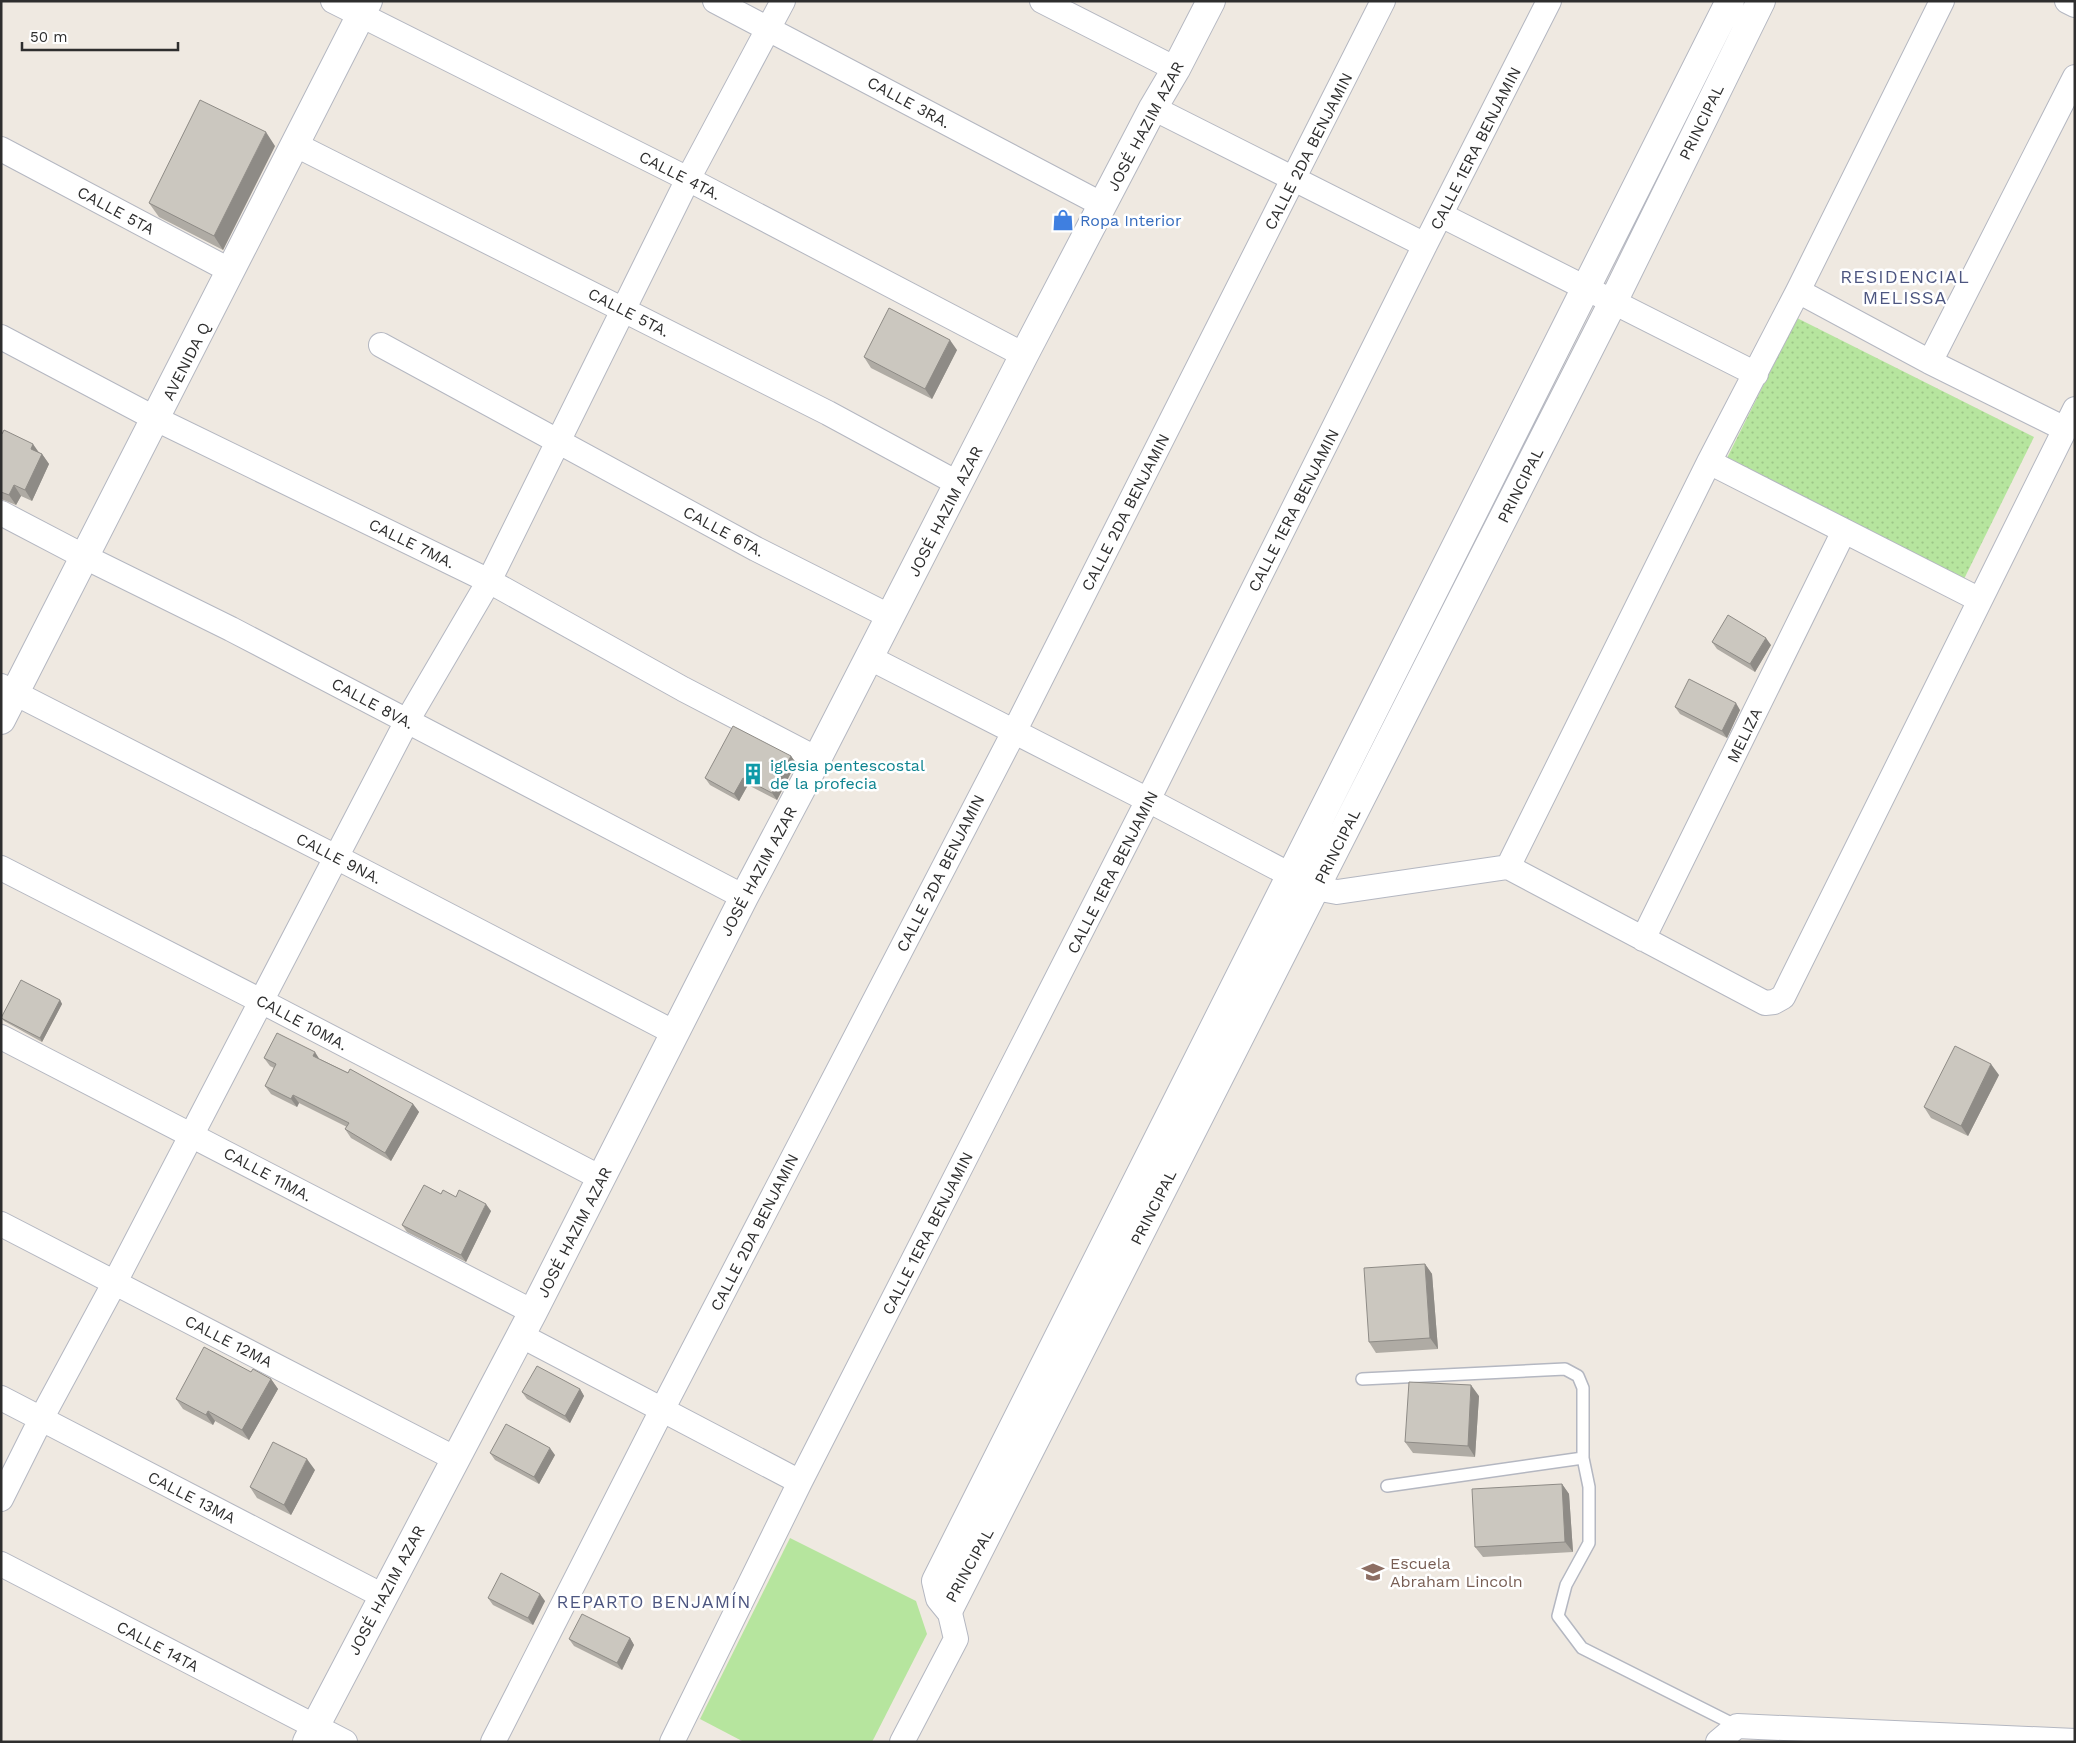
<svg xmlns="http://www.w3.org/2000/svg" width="2076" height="1743" font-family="'Work Sans',sans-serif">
<defs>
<pattern id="park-dots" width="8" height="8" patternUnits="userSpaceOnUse" patternTransform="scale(1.25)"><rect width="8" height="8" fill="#b6e59e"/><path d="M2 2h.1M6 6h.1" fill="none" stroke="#9dc588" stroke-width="1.8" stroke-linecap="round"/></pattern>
</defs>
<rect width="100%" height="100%" fill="#efe9e1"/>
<path fill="#b6e59e" d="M790,1538L916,1601L927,1634L872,1742H744L700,1719Z"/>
<path fill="url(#park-dots)" d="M1797,318L2034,437L1964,579L1726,460Z"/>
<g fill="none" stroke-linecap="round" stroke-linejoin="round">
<g stroke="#b4b7c1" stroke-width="14">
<path id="service" d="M1362,1379L1565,1369L1578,1376L1583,1388V1458
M1387,1486L1583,1458L1589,1487V1543L1566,1585L1558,1616L1582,1648L1737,1726"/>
</g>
<g stroke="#b4b7c1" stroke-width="26">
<path id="minor" d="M333,1L688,179L1024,355
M715,1L1103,205
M1042,1L1176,69
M2067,1L2075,5
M1153,108L1425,245
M296,145L828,413L959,484
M1,149L231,271
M1441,215L1756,374
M1798,291L1930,362L2065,429
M1,337L156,419L489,581L683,689L817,759
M381,345L756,549L891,617
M1930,362L2075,77
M1709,462L1980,600
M1,513L85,557L231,629L744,897
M870,658L1148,800L1315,888L1337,892L1508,867L1765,1003L1774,1002L1783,997L2075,409
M1,686L336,857L675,1033
M1508,867L1709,462L1798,291L1942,1
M1,868L261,1001L601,1178
M1643,939L1844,531
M1,1037L533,1312
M1,1224L456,1459
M520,1335L800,1482
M1,1398L383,1596
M1,1499L41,1419L115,1282L407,721L489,581L688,179L783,1
M1,1564L345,1742
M493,1742L662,1410L1014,732L1383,1
M672,1742L800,1482L1148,800L1425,245L1549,1
M902,1742L956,1639L949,1609
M1718,1742L1737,1726L2075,1741"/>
</g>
<g stroke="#b4b7c1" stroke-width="30">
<path id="tertiary" d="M1730,1L936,1581L940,1598L949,1609L1613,302L1761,1
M1,720L368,1
M307,1742L533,1312L744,897L817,759L1024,355L1153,108L1176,69L1211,1"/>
</g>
<use href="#service" stroke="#fff" stroke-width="11"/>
<use href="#minor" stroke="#fff" stroke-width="24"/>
<use href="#tertiary" stroke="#fff" stroke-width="28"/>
</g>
<path fill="#afaba4" d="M275,146L223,250L159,217L149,203Z
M957,350L932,399L871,368L864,357Z
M1,433L42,454L49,464L32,501L21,496L16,505L1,499Z
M1712,642L1771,645L1755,672L1717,649Z
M1675,707L1740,710L1727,738L1680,714Z
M791,756L796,763L777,800L748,785L739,801L710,785L705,778Z
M60,1000L62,1004L42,1042L4,1021L1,1017Z
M264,1058L320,1059L413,1104L419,1112L391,1161L351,1138L345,1129L347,1127L299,1103L297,1107L271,1094L265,1086L274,1068L270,1066Z
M1999,1075L1968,1136L1931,1118L1924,1107Z
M441,1194L456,1197L491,1211L466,1262L407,1232L402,1225Z
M1425,1264L1432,1274L1438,1349L1376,1353L1369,1342Z
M251,1372L271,1379L278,1389L249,1440L215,1421L213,1425L183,1409L176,1399Z
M580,1389L584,1396L570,1423L527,1399L522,1392Z
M1479,1396L1475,1457L1413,1453L1405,1442Z
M490,1453L555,1455L539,1484L495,1460Z
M315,1470L291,1515L257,1498L250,1487Z
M1562,1484L1569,1494L1573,1552L1483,1557L1475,1547Z
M488,1598L545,1601L533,1625L493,1605Z
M630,1638L634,1645L622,1670L574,1646L569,1639Z"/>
<path fill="#8e8b86" d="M266,132L275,146L223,250L214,236Z
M950,340L957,350L932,399L925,389Z
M33,444L40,454L31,449Z
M42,454L49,464L32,501L25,490Z
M14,485L21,496L16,505L9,495Z
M1766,638L1771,645L1755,672L1750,664Z
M1736,703L1740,710L1727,738L1722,731Z
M791,756L796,763L777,800L772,793Z
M743,778L748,785L739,801L734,794Z
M60,1000L62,1004L42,1042L40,1038Z
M315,1052L320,1060L313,1056Z
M1991,1064L1999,1075L1968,1136L1961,1126Z
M293,1095L299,1103L297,1107L291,1099Z
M413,1104L419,1112L391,1161L385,1153Z
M486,1204L491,1211L466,1262L461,1255Z
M1425,1264L1432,1274L1438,1349L1430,1338Z
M271,1379L278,1389L249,1440L242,1430Z
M1471,1385L1479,1396L1475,1457L1468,1446Z
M580,1389L584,1396L570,1423L565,1416Z
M208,1411L215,1421L213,1425L206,1415Z
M550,1448L555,1455L539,1484L534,1477Z
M307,1459L315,1470L291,1515L284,1505Z
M1562,1484L1569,1494L1573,1552L1565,1542Z
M540,1594L545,1601L533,1625L528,1618Z
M630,1638L634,1645L622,1670L617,1663Z"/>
<path fill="#cbc7bf" stroke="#8e8b86" d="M200,100L266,132L214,236L149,203Z
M889,308L950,340L925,389L864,357Z
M4,430L33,444L31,449L42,454L25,490L14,485L9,495L1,492V433L2,434Z
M1728,615L1766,638L1750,664L1712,642Z
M1689,679L1736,703L1722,731L1675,707Z
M733,726L791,756L772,793L743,778L734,794L705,778Z
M21,980L60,1000L40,1038L1,1018Z
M277,1033L315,1052L313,1056L348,1073L350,1069L413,1104L385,1153L345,1129L349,1123L293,1095L291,1099L265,1086L276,1064L264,1058Z
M1955,1046L1991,1064L1961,1126L1924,1107Z
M424,1185L441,1194L443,1190L456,1197L459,1190L486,1204L461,1255L402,1225Z
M1425,1264L1430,1338L1369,1342L1364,1268Z
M204,1347L251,1372L253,1369L271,1379L242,1430L208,1411L206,1415L176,1399Z
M537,1366L580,1389L565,1416L522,1392Z
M1409,1382L1471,1385L1468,1446L1405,1442Z
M506,1424L550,1448L534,1477L490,1453Z
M273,1442L307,1459L284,1505L250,1487Z
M1562,1484L1565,1542L1475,1547L1472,1489Z
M501,1573L540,1594L528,1618L488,1598Z
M582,1614L630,1638L617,1663L569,1639Z"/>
<defs>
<g id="shop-bare" transform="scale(1.725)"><path d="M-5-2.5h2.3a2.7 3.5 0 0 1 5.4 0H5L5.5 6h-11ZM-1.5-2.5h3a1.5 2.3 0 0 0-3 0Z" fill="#3f7fe0" stroke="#fff" stroke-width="2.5" paint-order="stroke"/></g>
<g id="building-bare" transform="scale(1.725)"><path d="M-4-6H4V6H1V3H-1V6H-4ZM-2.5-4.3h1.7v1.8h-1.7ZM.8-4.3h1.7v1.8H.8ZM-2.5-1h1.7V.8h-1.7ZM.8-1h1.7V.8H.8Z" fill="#0f9aa8" stroke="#fff" stroke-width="2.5" paint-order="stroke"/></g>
<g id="school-bare" transform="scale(1.725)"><path d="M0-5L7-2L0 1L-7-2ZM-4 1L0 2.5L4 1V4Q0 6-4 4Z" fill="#8d6e63" stroke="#fff" stroke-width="2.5" paint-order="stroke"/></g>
</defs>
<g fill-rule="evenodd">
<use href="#shop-bare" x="1063" y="220"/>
<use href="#building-bare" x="753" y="774"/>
<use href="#school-bare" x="1373" y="1572"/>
</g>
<g text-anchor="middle" stroke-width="5" stroke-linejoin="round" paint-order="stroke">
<g font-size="16" fill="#2e2e2e" stroke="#fff">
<text transform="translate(909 102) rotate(28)" y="6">CALLE 3RA.</text>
<text transform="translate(1701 122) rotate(-64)" y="6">PRINCIPAL</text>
<text transform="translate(1145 126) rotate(-62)" y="6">JOSÉ HAZIM AZAR</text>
<text transform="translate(1475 148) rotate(-63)" y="6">CALLE 1ERA BENJAMIN</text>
<text transform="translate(1308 151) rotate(-63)" y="6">CALLE 2DA BENJAMIN</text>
<text transform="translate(680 175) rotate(27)" y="6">CALLE 4TA.</text>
<text transform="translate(116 210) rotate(28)" y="6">CALLE 5TA</text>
<text transform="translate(629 312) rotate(27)" y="6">CALLE 5TA.</text>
<text transform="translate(186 361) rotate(-63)" y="6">AVENIDA Q</text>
<text transform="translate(1520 485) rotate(-63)" y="6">PRINCIPAL</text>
<text transform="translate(1293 510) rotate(-63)" y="6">CALLE 1ERA BENJAMIN</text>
<text transform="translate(945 511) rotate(-63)" y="6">JOSÉ HAZIM AZAR</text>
<text transform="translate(1125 512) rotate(-63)" y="6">CALLE 2DA BENJAMIN</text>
<text transform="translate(724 531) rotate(28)" y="6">CALLE 6TA.</text>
<text transform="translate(412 543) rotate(26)" y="6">CALLE 7MA.</text>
<text transform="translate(373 703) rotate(28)" y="6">CALLE 8VA.</text>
<text transform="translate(1744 735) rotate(-64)" y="6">MELIZA</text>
<text transform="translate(1337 846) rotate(-63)" y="6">PRINCIPAL</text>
<text transform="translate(339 858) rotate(27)" y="6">CALLE 9NA.</text>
<text transform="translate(758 871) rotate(-62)" y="6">JOSÉ HAZIM AZAR</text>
<text transform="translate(1112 872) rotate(-63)" y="6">CALLE 1ERA BENJAMIN</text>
<text transform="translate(940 873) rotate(-63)" y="6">CALLE 2DA BENJAMIN</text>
<text transform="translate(302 1022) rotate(28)" y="6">CALLE 10MA.</text>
<text transform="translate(268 1174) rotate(28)" y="6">CALLE 11MA.</text>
<text transform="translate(1153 1207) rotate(-63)" y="6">PRINCIPAL</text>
<text transform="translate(574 1232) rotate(-63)" y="6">JOSÉ HAZIM AZAR</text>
<text transform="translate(754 1232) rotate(-63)" y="6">CALLE 2DA BENJAMIN</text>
<text transform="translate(927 1233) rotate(-63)" y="6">CALLE 1ERA BENJAMIN</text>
<text transform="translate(229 1341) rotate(27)" y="6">CALLE 12MA</text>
<text transform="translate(192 1497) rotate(27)" y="6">CALLE 13MA</text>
<text transform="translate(969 1565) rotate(-61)" y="6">PRINCIPAL</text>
<text transform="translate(386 1590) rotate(-62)" y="6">JOSÉ HAZIM AZAR</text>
<text transform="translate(158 1646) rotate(28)" y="6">CALLE 14TA</text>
</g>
<g font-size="16" fill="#366cbe" stroke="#fff" text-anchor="start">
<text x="1080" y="226">Ropa Interior</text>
</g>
<g font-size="16" fill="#0d838f" stroke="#fff" text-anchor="start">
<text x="770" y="771">iglesia pentescostal<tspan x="770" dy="18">de la profecia</tspan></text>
</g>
<g font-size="16" fill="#785e54" stroke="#fff" text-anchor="start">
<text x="1390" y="1569">Escuela<tspan x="1390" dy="18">Abraham Lincoln</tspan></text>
</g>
<g font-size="18" letter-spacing="1" fill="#4d5680" stroke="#fff">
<text x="1905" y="283">RESIDENCIAL<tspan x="1905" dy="21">MELISSA</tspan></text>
<text x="654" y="1608">REPARTO BENJAMÍN</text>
</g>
</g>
<rect width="2076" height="1743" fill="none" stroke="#2e2e2e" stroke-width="5"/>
<path d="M22 42v8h156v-8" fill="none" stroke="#2e2e2e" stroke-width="2.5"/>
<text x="30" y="42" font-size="15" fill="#2e2e2e" stroke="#ffffff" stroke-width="4" paint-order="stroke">50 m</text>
</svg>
